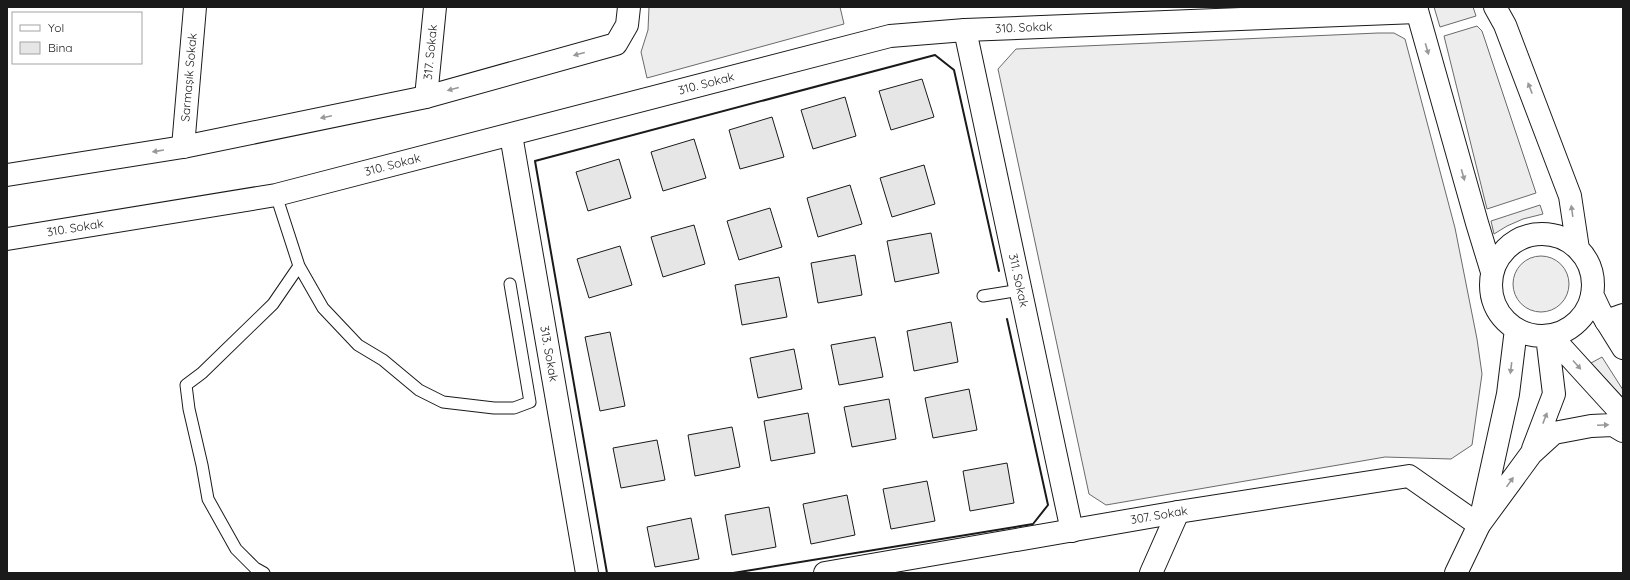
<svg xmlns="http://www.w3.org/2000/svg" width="1630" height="580" font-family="Quicksand,sans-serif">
<rect width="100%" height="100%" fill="#fff"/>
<path fill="#ededed" stroke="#6a6a6a" d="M649,7H840L844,24L647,78L641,52L648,30Z
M1434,7H1473L1476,16L1440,27Z
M1477,26L1482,31L1536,193L1487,209L1444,36Z
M1378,33H1394L1405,39L1455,228L1477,339L1482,374L1472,445L1451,459L1385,457L1106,505L1089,494L998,69L1016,49Z
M1540,205L1543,214L1523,219L1507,226L1494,234L1491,221Z
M1513 284a28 28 0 1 1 56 0a28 28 0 1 1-56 0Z
M1602,357L1623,390V398L1591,363Z"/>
<path fill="#e6e6e6" stroke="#1a1a1a" d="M922,79L934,117L891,130L879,91Z
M845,97L856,136L813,149L801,110Z
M772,117L784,157L740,169L729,130Z
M694,139L706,178L663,191L651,152Z
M619,159L631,198L588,211L576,172Z
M924,165L935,204L892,217L880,178Z
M850,185L862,224L818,237L807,198Z
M770,208L782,247L739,260L727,221Z
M694,225L705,264L663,277L651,237Z
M931,233L939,273L895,282L887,241Z
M620,246L632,285L589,298L577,259Z
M855,255L862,295L818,303L811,263Z
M779,277L787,317L742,325L735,285Z
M951,322L958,362L914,371L907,331Z
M610,332L625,406L600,411L585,337Z
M875,337L883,377L839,385L831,345Z
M794,349L802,389L758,398L750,358Z
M969,389L977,430L933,438L925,398Z
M889,399L896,439L852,447L844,407Z
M808,413L815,453L771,461L764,421Z
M732,427L740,467L695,476L688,435Z
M657,440L665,480L621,488L613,448Z
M1007,463L1014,503L970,511L963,471Z
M927,481L935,521L891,529L883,489Z
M847,495L855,535L811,544L803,504Z
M769,507L776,547L732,555L725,515Z
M691,518L699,559L655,567L647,527Z"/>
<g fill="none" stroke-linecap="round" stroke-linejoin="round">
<g stroke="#1a1a1a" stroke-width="13">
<path id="lane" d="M276,195L299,266L323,308L358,345L383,360L419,390L443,402L494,408H514L530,402L510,284
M983,296L1020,290
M264,573L255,568L236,549L208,499L202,465L189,409L186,385L202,373L273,304L299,266"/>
</g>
<g stroke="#1a1a1a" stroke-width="24">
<g id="street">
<path id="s1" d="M965,30L1072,531"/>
<path id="s2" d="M426,97L435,7"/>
<path id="s3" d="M511,135L587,573"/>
<path id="s4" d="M183,147L195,7"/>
<path d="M7,175L183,147L426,97L616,44L627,25L629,7"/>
<path id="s5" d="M7,239L276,195L890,36L965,30L1417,12"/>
<path d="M1606,321L1623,315"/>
<path id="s6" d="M825,573L1178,512L1409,476L1479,525"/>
<path d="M1151,573L1178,512"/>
</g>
</g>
<g stroke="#1a1a1a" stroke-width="24">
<path id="secondary" d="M1416,7L1477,223L1492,272
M1495,7L1505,25L1570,196L1578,249
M1491 285a51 51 0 1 1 102 0a51 51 0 1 1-102 0Z
M1592,294L1600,311L1623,348
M1551,336L1623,415
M1533,449L1554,394L1547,336
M1481,517L1508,394L1516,329
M1456,573L1479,525L1531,454L1554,433L1591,426L1613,425L1623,431"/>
</g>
<use href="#lane" stroke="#fff" stroke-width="11"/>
<use href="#street" stroke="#fff" stroke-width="22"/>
<use href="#secondary" stroke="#fff" stroke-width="22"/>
<path stroke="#1a1a1a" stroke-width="2" d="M607,573L535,161L935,55L954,70L999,271
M733,573L1033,524L1048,505L1007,319"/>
</g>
<defs><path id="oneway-solid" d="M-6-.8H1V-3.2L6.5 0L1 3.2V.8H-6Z"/></defs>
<g fill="#989898">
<use href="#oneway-solid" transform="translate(1427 49) rotate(74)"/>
<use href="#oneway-solid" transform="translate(579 54) rotate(165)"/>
<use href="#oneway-solid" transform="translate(1530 88) rotate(-111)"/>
<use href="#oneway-solid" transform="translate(453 89) rotate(165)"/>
<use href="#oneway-solid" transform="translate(326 117) rotate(168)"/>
<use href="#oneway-solid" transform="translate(158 151) rotate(171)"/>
<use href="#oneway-solid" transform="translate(1463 175) rotate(74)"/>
<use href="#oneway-solid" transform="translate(1572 211) rotate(-98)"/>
<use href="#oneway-solid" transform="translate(1577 365) rotate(48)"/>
<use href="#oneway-solid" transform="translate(1511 368) rotate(97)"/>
<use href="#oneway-solid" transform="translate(1545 418) rotate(-69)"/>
<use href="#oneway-solid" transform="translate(1603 425) rotate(-2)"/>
<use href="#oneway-solid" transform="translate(1510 482) rotate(-54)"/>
</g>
<g text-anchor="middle" stroke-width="3" stroke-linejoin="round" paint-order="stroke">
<g font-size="12" fill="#1a1a1a" stroke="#fff">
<text dy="4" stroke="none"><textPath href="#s5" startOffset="1041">310. Sokak</textPath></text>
<text dy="4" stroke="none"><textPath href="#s2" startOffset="45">317. Sokak</textPath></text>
<text dy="4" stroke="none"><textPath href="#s4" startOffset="70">Sarmaşık Sokak</textPath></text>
<text dy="4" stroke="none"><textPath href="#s5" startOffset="717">310. Sokak</textPath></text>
<text dy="4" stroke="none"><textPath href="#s5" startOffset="393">310. Sokak</textPath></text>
<text dy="4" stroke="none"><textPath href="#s5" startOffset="69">310. Sokak</textPath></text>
<text dy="4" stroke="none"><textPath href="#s1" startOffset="256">311. Sokak</textPath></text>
<text dy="4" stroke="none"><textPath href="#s3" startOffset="222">313. Sokak</textPath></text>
<text dy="4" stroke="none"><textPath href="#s6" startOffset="339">307. Sokak</textPath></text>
</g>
</g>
<rect width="1630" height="580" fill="none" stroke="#1a1a1a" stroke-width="16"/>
<rect x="12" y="12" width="130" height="52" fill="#ffffff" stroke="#a3a3a3"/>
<rect x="20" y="25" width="20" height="6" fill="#ffffff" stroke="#a3a3a3"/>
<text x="48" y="32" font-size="12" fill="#1a1a1a">Yol</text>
<rect x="20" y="42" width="20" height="12" fill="#e6e6e6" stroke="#a3a3a3"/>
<text x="48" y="52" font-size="12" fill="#1a1a1a">Bina</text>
</svg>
